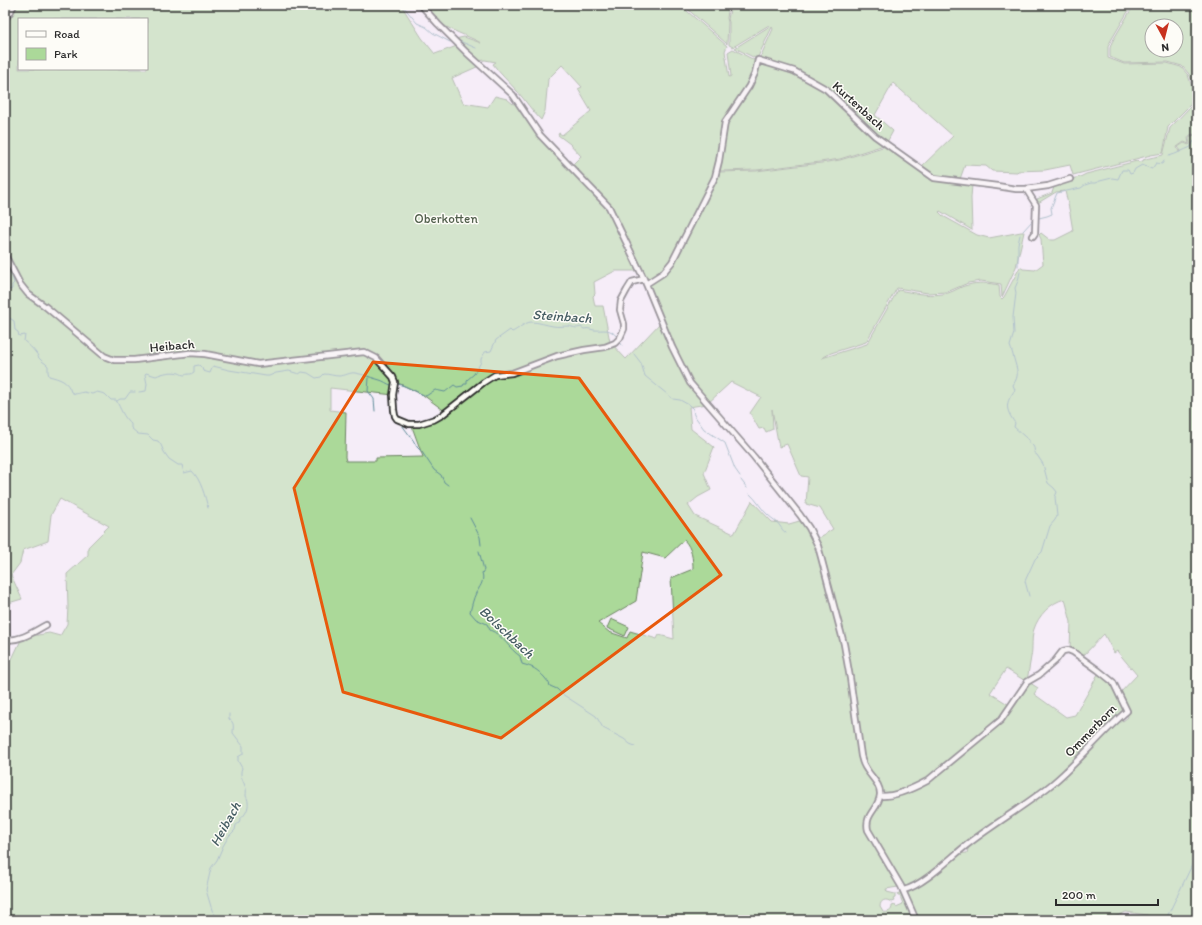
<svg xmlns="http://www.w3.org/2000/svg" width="1202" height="925" font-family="Itim,sans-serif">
<rect width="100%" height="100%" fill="#f5edf8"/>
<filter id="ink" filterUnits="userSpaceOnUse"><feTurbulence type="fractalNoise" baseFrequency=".025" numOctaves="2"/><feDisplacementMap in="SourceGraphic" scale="8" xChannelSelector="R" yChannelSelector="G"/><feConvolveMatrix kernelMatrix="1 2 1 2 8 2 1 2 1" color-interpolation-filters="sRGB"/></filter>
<g filter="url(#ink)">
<path fill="#abd999" stroke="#6b8262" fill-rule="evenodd" d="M5,5H401L422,38L435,54L457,46L479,66L452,78L463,103L488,107L495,96L507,99L513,104L518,102L535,130L572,171L605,204L615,220L629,248L628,240L610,205L572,165L581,156L570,144L558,135L559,133L562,135L591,111L578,89L582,87L562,65L548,79L545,111L541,120C532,111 525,100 517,91C509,82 500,74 493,64L496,62L485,60L477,61L455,39L464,37L481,43C467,35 449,31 437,20C432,15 428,10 424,5H680L727,46L725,51L729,77L731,76L728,52L733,49L756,61L753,73L748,84L725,119L723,127L715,172L703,200L718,172L756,171L821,163L840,160L886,146L896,151L934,179L972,185L971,198L972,230L940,211L939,212L943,216L977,235L989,238L1021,232H1024L1016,267L1002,297L1001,284L981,281L968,283L947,292L928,293L897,288L866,342L831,353L822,358L867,344L898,290C914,293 932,297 948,293C955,291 961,286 968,285C978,282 989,283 999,285L1000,297L1002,299L1004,297L1020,267L1023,269L1035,270L1043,264L1041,239L1039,235L1041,233L1050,240H1055L1073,231L1070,213L1065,191L1056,192L1038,203L1037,199L1052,193L1054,187L1071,179L1080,177L1086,174L1137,161L1138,162L1143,161V160C1151,157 1156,157 1163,155L1170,128L1192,105L1196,90L1189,74L1182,66L1168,62L1124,63L1110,57V48L1112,42L1132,8H1130L1110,42L1108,47V58L1124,64L1167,63L1181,67L1188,75L1193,90L1191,104L1168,127L1163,153L1151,155L1073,175L1070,165L1045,170L1018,171L1017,172L992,171L986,166L965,165L960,179L972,183L939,179L934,177L920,168L953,136L893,83L875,115L893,131L886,144L827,88C812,78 796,70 780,65L777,67L759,60L773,29L772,27L757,59L735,48L770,26L769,25L733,47L729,45V22L728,19L731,5H1128V8H1130V5H1197V135L1196,134L1190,135L1188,138L1189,144L1184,142L1177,147L1179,152L1181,151L1178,147L1184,143L1189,145L1190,144L1189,139L1190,136L1196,135L1197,137V913L1194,917L1185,920H1154L1147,915L1126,912L1108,920H918L906,893L934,875L958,854L967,853L969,845L998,823L1006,819L1031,803L1057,780L1120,719L1123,721L1128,717L1127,712L1084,750L1062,774L1028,801L969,842L926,877L907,888H904L903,886L868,828C869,816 878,808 879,797C876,804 869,811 867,819C863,835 887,865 896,879L898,886V887L886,889L887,892L895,894V898L893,899L894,901L891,902C886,898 880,900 880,907L883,912C888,913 892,911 892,906L895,905L896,907L903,904L900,896H898L897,894L901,892C907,898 910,910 912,918L908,920H5V660L12,659L22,638L49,633L60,636L67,624L68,607L67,574L88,555V547L109,526L60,499L51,515L48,541L23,550L20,563L11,575L22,599L5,604V20L11,11L5,9ZM19,19H147V69H19ZM1152,26H1176V50H1152ZM615,271H640L659,309L675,346V353L678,360L673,352L661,322L626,359L610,342L603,306H595L593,296L595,294L594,282ZM396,382L423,395L446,412L436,418L411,424L423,457L376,458V461H346L345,457L346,412L330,410V388L394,395ZM731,382L761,397L750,413L759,429L764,428L766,432L773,429L772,409L779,447L787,444L801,476L808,477L806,504L820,508L833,529L817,539L822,550L846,644L854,689L861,752L866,767L882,791L877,788L862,761L857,741L843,645L838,623L816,545L803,520L789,524L772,522L752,501L734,534L695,516L688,505L698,497L711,490L704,473L714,447L691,429L689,407L707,404ZM684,540C692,548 693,559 693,569L671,578L674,639L659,635L657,639L630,631L627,638L609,632L598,623L636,601L643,552L665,558ZM1065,599L1071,622L1070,648L1082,657L1104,634L1114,653L1117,651L1137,675L1119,694L1113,682L1099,672L1090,689L1075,715L1066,717L1034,694L1038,688L1027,681C1028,673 1030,665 1031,657C1033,648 1031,637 1034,629C1038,616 1051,602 1065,599ZM1006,669L1027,682L1011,706L990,693Z
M683,5H729L727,18L728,22L727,44Z
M758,61L807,80L823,90L884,145L840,159L820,162L757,170L720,171L719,168L727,123L734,110L747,94L753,85L756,74Z
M611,619L629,627L625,636L607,628Z"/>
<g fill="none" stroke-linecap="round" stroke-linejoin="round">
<path stroke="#5f8c99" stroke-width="1" d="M400,5L403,6L417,23L426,27L433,33L450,42
M457,40L476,48
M1169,156C1177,154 1183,150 1191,147L1193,142L1197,141
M1039,218L1047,216L1052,214L1051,208L1057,193L1081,188L1085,185L1091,183H1095L1100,181L1112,178L1118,179L1122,170H1128L1130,174L1133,173L1135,169L1142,165L1152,169L1156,163L1162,164L1164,161
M1023,231L1033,220
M5,263C8,269 12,275 14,283L12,285V289L8,290V300L5,307
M1018,266V244L1020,235
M1020,272L1018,281L1015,288L1016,293L1013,317L1014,333L1010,346C1012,351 1013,355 1014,359C1017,370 1020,375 1013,385L1015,390C1005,403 1005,409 1015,423L1014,427C1019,431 1023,436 1029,440V443C1034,445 1035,449 1034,453L1037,455L1043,464L1048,483L1054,488L1057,492L1055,497L1057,516L1055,520L1050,526L1042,552L1035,559L1025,581L1029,596
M5,315L14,321L15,330L18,332L19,336L25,335L24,341C28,344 33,349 36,353C38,355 38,358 40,359C42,362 46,363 48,366V372L49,376C60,379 68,381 71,392L75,394L84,392L92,394L97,392L105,394L111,400H116C121,409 123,417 131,424V428L138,434L148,435L153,440L158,441L161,445L164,452L169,459L178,465H182L184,473L192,471C201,480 205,496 208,508
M620,342L622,345
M634,354L641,363L645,376L673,399L680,400L689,405L693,409L694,415L704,429L725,443L735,469L740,476
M369,378L368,391L374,399L375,411
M398,384C408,386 416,392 426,396L435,390L445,392L454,385L457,387L463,386L464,384H467V380L474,374L481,362V359L485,352L491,351L496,340L510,330L512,332C519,329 523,323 531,322C539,322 546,325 553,326C558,327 563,326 569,326C573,327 576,329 581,327L584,329C589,328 589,329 594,330C604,331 610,327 617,337
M139,392L146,391L147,384L145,374L146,373L156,376C163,373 171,371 179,373C182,374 182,375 185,375C187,374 189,374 191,374L194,372V366L199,365L202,368L203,371L210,373L213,366L229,370L266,376H269L276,373L289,371L299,374L302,372L308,373L316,378L321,377L324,374C329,374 334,376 339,376C345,376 350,372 355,373C363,374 372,378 380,380C384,381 387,384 391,385
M117,401L120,399H125L130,392H135
M402,425L413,440L417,447L422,452L434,470L441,475L444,482L448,485
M741,480L747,488
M750,494C757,500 761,509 768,515C772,519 777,521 780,526C782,529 783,531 786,533
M470,518L480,537L481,545
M479,551L484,570L482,573C484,578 482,584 479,588C479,590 476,592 476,593C473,599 472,605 470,612L476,619L487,624L490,630C503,635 509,649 520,656L522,664C533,667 537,669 545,678C547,681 549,682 550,686L557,689L562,694L596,716L603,728L624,739L630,744L635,746
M5,582L11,590
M224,920L215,915L212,910L206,890L211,868L217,860L223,846L229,836L235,830L236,825L239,823L240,819C245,816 249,808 248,802C248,800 247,798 246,796C246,793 247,789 245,786C243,780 239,775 242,768L238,761V757L243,754V746L233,733C233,727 235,723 229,719V714
M1167,920L1166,919L1195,859L1197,858"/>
<g stroke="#2b2b2b" stroke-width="8">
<path id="minor" d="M421,5L438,24L466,52L513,95L540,135L609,207L644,279L672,347L690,383L754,457L800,515L809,528L818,546L821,557L844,644L850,678L861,756C862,761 864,766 867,770C872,778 881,785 880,795C879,809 864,814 868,830L901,886L916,920
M5,9L11,11
M5,19L11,11L14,5
M1026,189L1036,205L1035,233L1033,236
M5,255L20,284L28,294L46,307L104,356L114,360H134L190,353L205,354L258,364L364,352L376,358L393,377L395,382L393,395L394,410L395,416L397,419L409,424H419L435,419L442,415L484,382L495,375L512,373L557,356L584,350L605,347L615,343L620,338L624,329V324L620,310L621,301L627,290L632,282L644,279
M646,284L663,273L672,262L715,177L719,161L725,122L749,86L755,73L758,60L794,71L826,89L875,136L934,178L997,186L1016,189H1026L1048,186L1070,179
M5,640C21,641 33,632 46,625
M880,796C895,797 914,788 927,781L1001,720L1027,682L1039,675L1055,661L1062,652L1063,651L1068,650L1073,652L1098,670L1113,682L1127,711C1100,734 1079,762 1052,784C1025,806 995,823 968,844C951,857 924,885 904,890"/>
</g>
<use href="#minor" stroke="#fdfcf7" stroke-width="4.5"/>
</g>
</g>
<path d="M0 0H1202V925H0ZM373,362L579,378L721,575L501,738L343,692L294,488Z" fill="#f5edf8" fill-opacity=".55" fill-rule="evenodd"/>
<path fill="none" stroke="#e8590c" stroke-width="3" stroke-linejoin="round" d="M373,362L579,378L721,575L501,738L343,692L294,488Z"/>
<g text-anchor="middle" stroke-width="3" stroke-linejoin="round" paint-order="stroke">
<g font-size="13" fill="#2b2b2b" stroke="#fdfcf7">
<text transform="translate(859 105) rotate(42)" y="5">Kurtenbach</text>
<text transform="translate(172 345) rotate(-5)" y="5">Heibach</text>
<text transform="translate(1090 730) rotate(-46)" y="5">Ommerborn</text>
</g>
<g font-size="13" fill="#515f4c" stroke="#fdfcf7">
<text x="446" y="223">Oberkotten</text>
</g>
<g font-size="14" font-style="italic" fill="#455c62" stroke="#fdfcf7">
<text transform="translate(562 316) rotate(4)" y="5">Steinbach</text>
<text transform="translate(507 632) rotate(43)" y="5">Bolschbach</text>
<text transform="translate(225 824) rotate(-61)" y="5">Heibach</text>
</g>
</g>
<rect width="1202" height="925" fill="none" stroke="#fdfcf7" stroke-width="20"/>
<rect x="10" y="10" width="1182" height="905" fill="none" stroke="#2b2b2b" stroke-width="1.5" filter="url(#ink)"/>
<rect x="18" y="18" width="130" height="52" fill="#fdfcf7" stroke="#a9a8a5"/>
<rect x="26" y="31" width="20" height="6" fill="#fdfcf7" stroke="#a9a8a5"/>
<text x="54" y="38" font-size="12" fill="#2b2b2b">Road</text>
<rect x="26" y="48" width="20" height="12" fill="#abd999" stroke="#a9a8a5"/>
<text x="54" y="58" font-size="12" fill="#2b2b2b">Park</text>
<g transform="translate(1164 38) rotate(173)"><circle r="19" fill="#fdfcf7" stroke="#a9a8a5"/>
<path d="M0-3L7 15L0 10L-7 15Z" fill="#c8321e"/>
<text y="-6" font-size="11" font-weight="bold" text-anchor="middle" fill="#2b2b2b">N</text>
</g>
<path d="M1056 899v6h102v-6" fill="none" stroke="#2b2b2b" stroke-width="2"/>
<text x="1062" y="899" font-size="12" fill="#2b2b2b" stroke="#fdfcf7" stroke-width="3" paint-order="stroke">200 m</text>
</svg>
